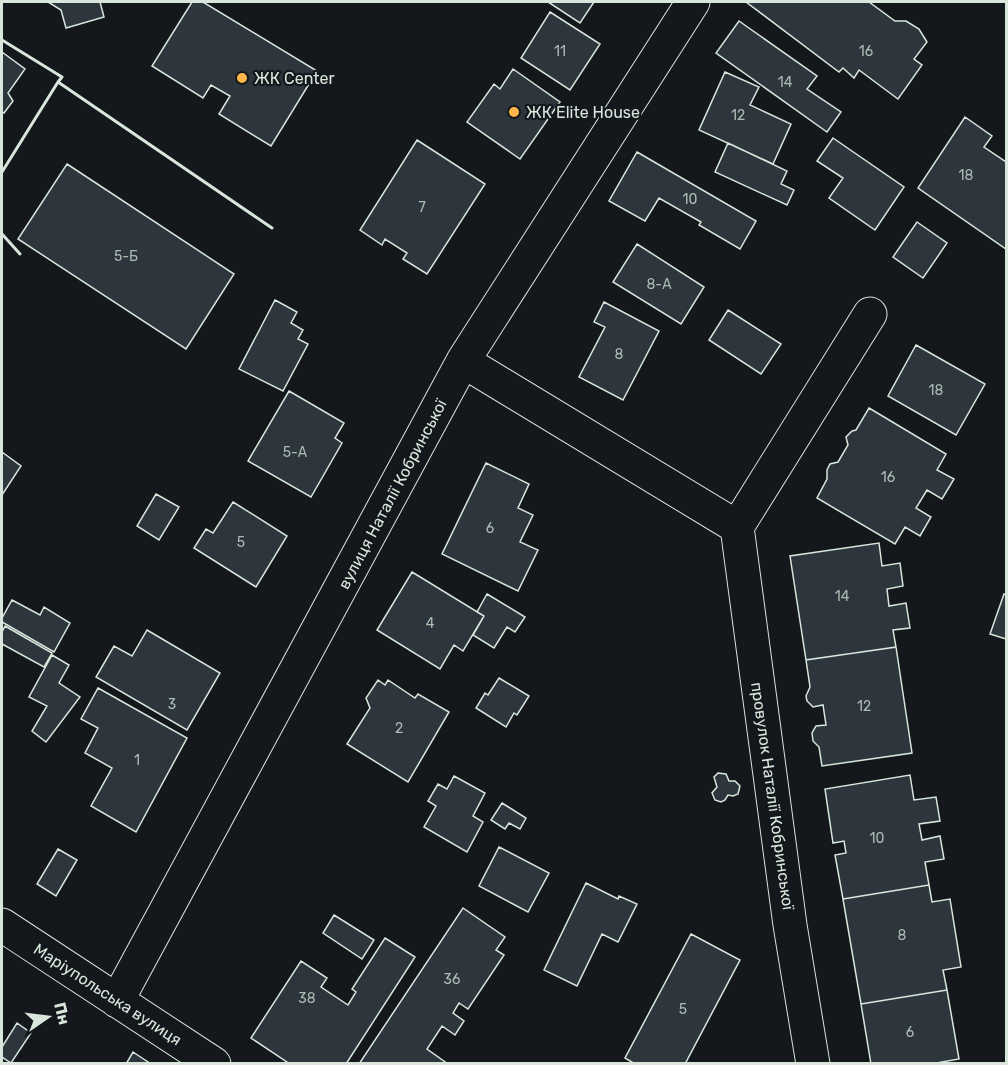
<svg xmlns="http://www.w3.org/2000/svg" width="1008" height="1065" font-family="Rubik,sans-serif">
<rect width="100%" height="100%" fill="#14181c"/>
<path fill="#2c363c" stroke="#d8e6dc" stroke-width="1.5" d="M48,2H100L104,17L66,28L61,10Z
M192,2H203L317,71L271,146L219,114L230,96L211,85L203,98L152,66Z
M548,2H594L580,23Z
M746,2H869L895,21H906L919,29L927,42L914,59L922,65L898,99L859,70L854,78L843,68L839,72Z
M550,12L600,44L570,90L521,58Z
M739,21L817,76L807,89L841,112L827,132L716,53Z
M2,52L25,69L8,93L13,101L4,113L2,112Z
M513,69L560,102L520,159L467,122L494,84L500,89Z
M725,72L759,87L750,105L791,124L773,164L699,130Z
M965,117L992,136L984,147L1006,162V249L918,188Z
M833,138L904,187L875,230L829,198L843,178L817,161Z
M417,140L485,184L427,274L403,259L407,253L385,239L382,245L360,230Z
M728,143L787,171L781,184L794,190L787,205L715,172Z
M637,152L756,221L740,249L699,225L701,222L659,198L645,221L609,201Z
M67,164L234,274L186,349L18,239Z
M917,222L947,243L923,278L893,257Z
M637,244L704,287L681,324L613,282Z
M275,300L297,312L291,323L303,330L298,339L308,344L283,391L239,369Z
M604,302L659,331L623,400L579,377L605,327L594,322Z
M728,310L781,344L761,374L709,340Z
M916,345L985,384L956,435L888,396Z
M289,391L344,423L335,438L342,443L311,497L248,461Z
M869,408L946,454L937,470L954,479L942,499L927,490L916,508L931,517L920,536L905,527L895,544L817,498L827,479V470L830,464L838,462L848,445L846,437L852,431L856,430Z
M2,452L21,466L2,495Z
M486,463L529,484L518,508L533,515L520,542L538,550L518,591L442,554Z
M156,494L179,507L159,540L137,526Z
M233,502L287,536L256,587L194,548L206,529L213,533Z
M879,543L882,566L900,563L903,586L887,589L889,606L906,603L910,628L893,630L896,647L806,660L790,556Z
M412,572L484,616L463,651L454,645L440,669L377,630Z
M487,594L525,617L515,632L507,627L494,648L473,635L484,616L477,612Z
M1004,594L1006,595V639L990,634Z
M12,600L40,615L44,607L70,623L54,652L2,622V618Z
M5,626L52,653L44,667L2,644V632Z
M147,630L220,673L187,730L96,677L114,646L132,656Z
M896,647L912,753L822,766L819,747L813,741L812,733L816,726L826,725L823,705L813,707L807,701L806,696L810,687L806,660Z
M52,655L69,665L59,683L80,697L46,742L32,731L47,706L29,697Z
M499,678L529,696L517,715L514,713L506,727L476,708L485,693L488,695Z
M378,680L385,685L388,680L415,698L418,694L449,712L408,782L347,744L370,708L366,698Z
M98,688L187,738L136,832L91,806L112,768L85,753L98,728L81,719Z
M718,773L726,774L729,781H735L740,786L738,794L733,796L728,795L725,800L721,802L715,800L712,793L717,787L714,777Z
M910,775L914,800L936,797L940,821L919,824L922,840L940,836L944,859L925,862L929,885L843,899L835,855L846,853L844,841L833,843L825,789Z
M454,776L485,793L473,816L483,822L467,852L424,827L436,806L428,801L438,784L447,789Z
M502,803L526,818L520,829L509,823L505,829L491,820Z
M499,847L549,873L528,912L479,886Z
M58,849L77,860L56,896L37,884Z
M586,883L618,899L619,896L637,904L618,942L602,934L577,986L544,970Z
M929,885L932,902L950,899L961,967L943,970L947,990L861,1004L843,899Z
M463,908L505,937L496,950L504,955L468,1009L459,1003L453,1013L464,1021L455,1035L442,1026L427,1049L448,1064H359Z
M334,915L374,940L362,959L323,933Z
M691,934L740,960L685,1064H635L625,1058Z
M385,938L415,957L346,1064H290L251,1038L301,961L327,978L321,987L348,1005L356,992L352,989Z
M947,990L959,1059L931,1064H871L861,1004Z
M17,1023L31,1033L11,1063L2,1057V1047Z
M133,1052L151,1064H126Z"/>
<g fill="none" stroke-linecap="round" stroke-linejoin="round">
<g stroke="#d8e6dc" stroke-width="35">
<path id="minor" d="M463,361L737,527
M2,925L214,1064
M117,1001L463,361L693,2
M813,1064L790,925L737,527L870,314"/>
</g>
<use href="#minor" stroke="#14181c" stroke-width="33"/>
<path stroke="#d8e6dc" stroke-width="3" d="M2,40L62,77L58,82L272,228
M2,172L58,82
M2,234L20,254"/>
</g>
<g fill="#ffb74d" stroke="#14181c" stroke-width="2">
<circle cx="242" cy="78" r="6"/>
<circle cx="514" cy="112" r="6"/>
</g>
<g text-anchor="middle" stroke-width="4.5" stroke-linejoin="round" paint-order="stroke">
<g font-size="14" fill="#adbab4">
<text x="560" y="56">11</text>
<text x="866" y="56">16</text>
<text x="785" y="87">14</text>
<text x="738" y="120">12</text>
<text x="966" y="180">18</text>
<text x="690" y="204">10</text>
<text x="422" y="212">7</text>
<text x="126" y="261">5-Б</text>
<text x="659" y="289">8-А</text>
<text x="619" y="359">8</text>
<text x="936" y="395">18</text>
<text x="295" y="457">5-А</text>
<text x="888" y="482">16</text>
<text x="490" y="533">6</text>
<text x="241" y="547">5</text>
<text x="842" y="601">14</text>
<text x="430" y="628">4</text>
<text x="172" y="709">3</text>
<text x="864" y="711">12</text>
<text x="399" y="733">2</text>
<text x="137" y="765">1</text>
<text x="877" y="843">10</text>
<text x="902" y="940">8</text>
<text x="452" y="984">36</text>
<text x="307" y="1003">38</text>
<text x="683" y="1014">5</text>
<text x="910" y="1037">6</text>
</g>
<g font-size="16" fill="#d8e6dc" stroke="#14181c" text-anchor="start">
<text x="254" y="84">ЖК Center</text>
<text x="526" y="118">ЖК Elite House</text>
</g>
<g font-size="16" fill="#d8e6dc" stroke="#14181c">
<text transform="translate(392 494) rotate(-62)" y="6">вулиця Наталії Кобринської</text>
<text transform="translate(773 796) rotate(82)" y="6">провулок Наталії Кобринської</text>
<text transform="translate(108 994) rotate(33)" y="6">Маріупольська вулиця</text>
</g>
</g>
<rect width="1008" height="1065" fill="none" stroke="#d8e6dc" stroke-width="6"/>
<g transform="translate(48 1017) rotate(76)" stroke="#14181c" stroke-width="4.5" paint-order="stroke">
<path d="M0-4.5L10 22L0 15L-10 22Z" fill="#d8e6dc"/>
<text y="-9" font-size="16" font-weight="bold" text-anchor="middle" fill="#d8e6dc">Пн</text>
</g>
</svg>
